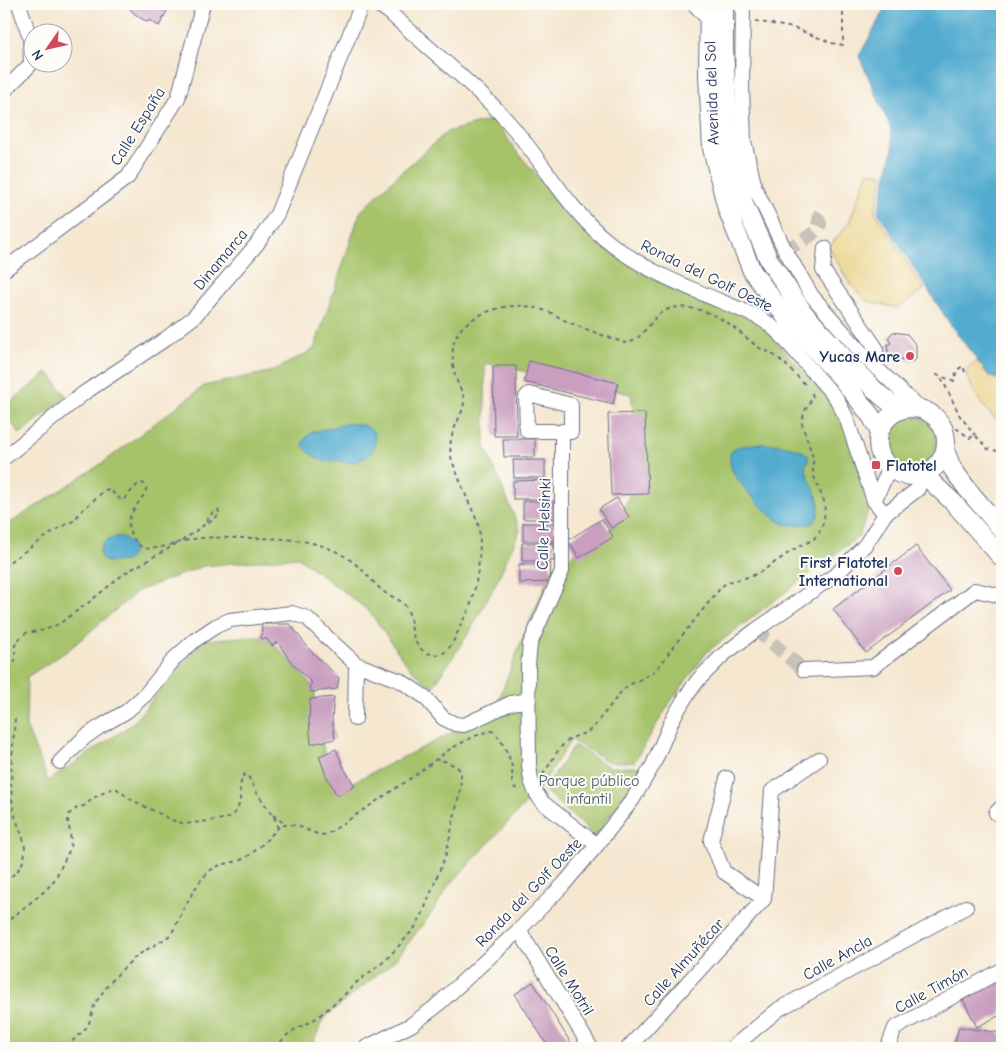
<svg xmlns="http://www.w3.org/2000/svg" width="1006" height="1052" font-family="'Comic Neue',sans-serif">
<rect width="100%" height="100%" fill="#fdfcf7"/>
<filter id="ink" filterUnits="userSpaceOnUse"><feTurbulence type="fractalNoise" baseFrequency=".02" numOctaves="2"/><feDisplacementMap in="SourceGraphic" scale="10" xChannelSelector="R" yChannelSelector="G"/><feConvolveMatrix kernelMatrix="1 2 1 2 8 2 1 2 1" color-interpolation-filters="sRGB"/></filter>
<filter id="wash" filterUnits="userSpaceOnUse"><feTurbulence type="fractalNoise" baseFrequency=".0096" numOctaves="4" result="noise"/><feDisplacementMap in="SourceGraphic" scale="20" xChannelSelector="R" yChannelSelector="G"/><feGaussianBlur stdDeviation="1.12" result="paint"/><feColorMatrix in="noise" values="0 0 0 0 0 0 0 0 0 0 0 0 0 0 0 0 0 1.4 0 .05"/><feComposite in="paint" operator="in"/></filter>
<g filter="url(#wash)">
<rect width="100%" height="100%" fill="#f5e7d0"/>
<path fill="#a6c36b" stroke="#607964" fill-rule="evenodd" d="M494,119L517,152L594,241L645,275L760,323L840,413L871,504L859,536L708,651L671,701L634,762H609L571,740L539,789L448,887L431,914L395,960L323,1019L311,1048H4V527L104,462L204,386L273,371L314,349L337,282L360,212L399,174L447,132ZM485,363L631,394L641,467L618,524L552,569L521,642L494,712L337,790L328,778L314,688L266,635L203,640L131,725L48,781L26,726L27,677L67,651L138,591L203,566L298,557L369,611L408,666L432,688L469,633L496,583L520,530L485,446Z
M48,372L67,397L20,434L4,413V407Z
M885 442a26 26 0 1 1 52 0a26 26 0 1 1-52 0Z
M574,745L609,767H645L595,836L544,790Z"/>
<path fill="#eeda9e" stroke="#84847e" d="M868,171L883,174L875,212L924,289L898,308L867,301L850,284L829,247L849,223Z
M978,361L989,376L1002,381V424C983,410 974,393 965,372L971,365Z"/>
<path fill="#53acd0" stroke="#376e97" d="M888,4H1002V381L989,376L952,327L878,212L893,149L890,126L859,56Z
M345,424C356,423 365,424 374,432C381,455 356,468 337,460C324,466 311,455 303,446L304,440L312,432Z
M755,444C769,443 797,445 808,455V462L805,466C808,482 820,494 819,510C817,525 810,525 797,525C793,525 789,525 785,524C770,519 741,486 733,472C730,466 730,460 730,453L737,447Z
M116,537C124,536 127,539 132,545L133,552L127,561C122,561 115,562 109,562C97,561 99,549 104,542Z"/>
<g id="blocks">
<path fill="#c99ebf" d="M124,4H154L167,11L159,26L149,20L147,22L135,14L128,7L127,8Z
M893,332L907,334L916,345V359L911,362L904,358L901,360L894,361L888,353L887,345L891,343L888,338Z
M529,361L618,383L613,404L524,382Z
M493,366H516L517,436H494Z
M645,413L648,494L611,495L608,414Z
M503,439H535V457H504Z
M513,460H545V478H514Z
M545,480V499H513V481Z
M617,498L629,517L611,528L599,509Z
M523,501H554L555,519H523Z
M602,519L613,537L579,558L568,540Z
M523,523H555V541H523Z
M522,543H554V561H522Z
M916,546L950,590L866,653L833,609Z
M519,564H550L551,582L519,583Z
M262,624H290L309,649L339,678L337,689L311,692L309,687L312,683L292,663L277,642L272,646L267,639H261Z
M334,697L332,719L335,739L311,744L309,720L310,699Z
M336,749L344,768L355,786L337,796L326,775L319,756Z
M1002,974V1014L977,1027L961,996Z
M533,982L574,1048H549L515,994Z
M959,1027L1002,1033V1048H953Z"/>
</g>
</g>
<g filter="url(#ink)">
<use href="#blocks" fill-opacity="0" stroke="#676f86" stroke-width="1"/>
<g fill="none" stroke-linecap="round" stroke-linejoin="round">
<path stroke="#c9c2b9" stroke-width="14" stroke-dasharray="14 7" stroke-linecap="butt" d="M785,250C793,246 818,234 820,224C820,223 819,221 819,220L815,217L810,216
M756,630L804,670"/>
<g stroke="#676f86" stroke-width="16">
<path id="minor" d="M377,4L389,12C412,33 436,54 460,75C477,91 494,105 509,123C543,161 566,207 606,240C648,275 708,295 758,317L769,324L779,333L836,398L846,417L874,501L885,514
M694,4L709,20
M743,4L742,86L744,141L755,188L785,250L812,296L868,360L920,409
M4,91L31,64L30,38L19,4
M825,248L823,270L876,348V367
M4,270L128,177L178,98L203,4
M553,431H527L526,397L529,394L571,405V432L562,431V571L530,644L528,665L529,765L531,780L535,791L542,802L597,845
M4,458L84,393L164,340L194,317L257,244L277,214L362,4
M874,501L890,468
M804,670L873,667L975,590L1002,596
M355,719L356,664
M60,762L84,738L98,728L127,711L145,695L175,658L195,640L216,626L230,620L292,613L307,618L332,642L356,664L401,681L425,697L443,718L455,724L464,725L511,703L529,700
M727,778L711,841L724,872L764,899
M996,813L1002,807
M519,930L591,1048
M365,1048L411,1025L434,1008L519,930L563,885L597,845L633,799L653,765L673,718L685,698L698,680L723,655L756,630L838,573L866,544L885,514L918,489L919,475
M628,1048L764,899L772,791L819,759
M732,1048L779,1009L966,907
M889,1048V1044L895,1028L1002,970"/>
</g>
<g stroke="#676f86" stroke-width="20">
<path id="major" d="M709,4L708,76L712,148L727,209L752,271L790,323L842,379L871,416L879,430
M724,4V48L729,143L744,204L769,260L803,312L854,369L879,394L889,402L903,409
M878 442a34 34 0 1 1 68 0a34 34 0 1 1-68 0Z
M945,450L952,468L968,490L1002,530
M923,474L953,502L1002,558"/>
</g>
<path stroke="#676f86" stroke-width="2" stroke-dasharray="4 4" stroke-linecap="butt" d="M755,21L794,28L832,43L843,45V4
M965,372L963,366L957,370L954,381L937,375L943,381L960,416L975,435
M943,429L950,424L970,438L975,435L988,449L1002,452
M182,541L204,525L213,520L220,514L218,510L213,512L204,525
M4,567L12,560L59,528L73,521L76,519L79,513L105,490L109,489L121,500H123L138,484L143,483L147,487C143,502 127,511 129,528C131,536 136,545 145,548C156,551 186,539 200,538C213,537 226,538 238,538C259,538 282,538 302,541C320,544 340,551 354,563C365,571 373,583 384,592C391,597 401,599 406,607C415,622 407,643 427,653C431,654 434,655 438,655C450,653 456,636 460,626C463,619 468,613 470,606C477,586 483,544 478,524C476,517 472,510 469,503C463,489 458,475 452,461C449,449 450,439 455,427C458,419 465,409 464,399C463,392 459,387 457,381C453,371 452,359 453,347C455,332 465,323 478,316C503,304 525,302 551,313C556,315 560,318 564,320C584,329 605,336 625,343C643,342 650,317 666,310C676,306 686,307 696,309C724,316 736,330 758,347C762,350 767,351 772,354C785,362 795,375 806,385
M15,663V645L21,637L26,633L45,630L59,624L88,603L125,573L178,543
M543,774C552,763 557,747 570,739C577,735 585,734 592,729L621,692L631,684L652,673L662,663L672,648L722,586L728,582L752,576L762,571L799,546L813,540L819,533L823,523L825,513L824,501L813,474V457L802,424L804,412L813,397L811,390
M273,815L285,824
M4,880C16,875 24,866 25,851C25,836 15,822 13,807C9,779 13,747 15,718
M4,924L46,890L55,879L70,849L71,841L68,820L69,814L77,808L86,805L93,798L113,788L117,789L130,799L174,821L186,824L229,818L235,813L240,803V788L242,777L245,774L248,776L257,793L277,822V827
M68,1048C72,1038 83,1034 88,1025C91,1019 92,1012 94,1006C102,990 125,964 140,954C151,946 163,942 172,933C181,915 195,882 211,870C220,863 230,864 240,860C254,855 268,838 279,827C296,819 309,835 326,835L414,776L450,749L469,739L482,733L493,731C501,738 511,758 512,768C513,776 510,781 515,788L522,789
M275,1048L286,1036L297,1028L311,1022L319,1016L344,995L358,981L386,960L414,929L422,915L446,854L460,791L461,776L460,770L456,766L444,761L437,760"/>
<use href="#minor" stroke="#fff" stroke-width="14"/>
<use href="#major" stroke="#fff" stroke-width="18"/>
</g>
</g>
<g fill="#d1495b" stroke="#fdfcf7" stroke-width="2">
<circle cx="910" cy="356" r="5"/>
<rect x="871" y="460" width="10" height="10" rx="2.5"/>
<circle cx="898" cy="571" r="5"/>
</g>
<g text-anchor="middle" stroke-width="4" stroke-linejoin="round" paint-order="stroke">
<g font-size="16" fill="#1b2f5e" stroke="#fdfcf7">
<text transform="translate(711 93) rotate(-92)" y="6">Avenida del Sol</text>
<text transform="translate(137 126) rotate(-58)" y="6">Calle España</text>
<text transform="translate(220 259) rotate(-50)" y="6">Dinamarca</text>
<text transform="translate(707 275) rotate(26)" y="6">Ronda del Golf Oeste</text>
<text transform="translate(543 524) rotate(-88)" y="6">Calle Helsinki</text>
<text transform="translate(528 892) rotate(-46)" y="6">Ronda del Golf Oeste</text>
<text transform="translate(837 957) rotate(-29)" y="6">Calle Ancla</text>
<text transform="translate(683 962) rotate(-48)" y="6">Calle Almuñécar</text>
<text transform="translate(570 980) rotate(58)" y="6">Calle Motril</text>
<text transform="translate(931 989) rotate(-29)" y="6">Calle Timón</text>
</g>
<g font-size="16" font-weight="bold" fill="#1b2f5e" stroke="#fdfcf7" text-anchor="end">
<text x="900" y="362">Yucas Mare</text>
<text x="886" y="471" text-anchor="start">Flatotel</text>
<text x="888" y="568">First Flatotel<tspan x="888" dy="18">International</tspan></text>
</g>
<g font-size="16" fill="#455b62" stroke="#fdfcf7">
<text x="589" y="786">Parque público<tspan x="589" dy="18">infantil</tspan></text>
</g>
</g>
<rect width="1006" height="1052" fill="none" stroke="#fdfcf7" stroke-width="20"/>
<g transform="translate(48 48) rotate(236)"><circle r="24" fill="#fdfcf7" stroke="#a3aaba"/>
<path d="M0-4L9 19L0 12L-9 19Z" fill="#d1495b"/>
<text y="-8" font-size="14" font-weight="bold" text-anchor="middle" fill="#1b2f5e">N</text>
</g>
</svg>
